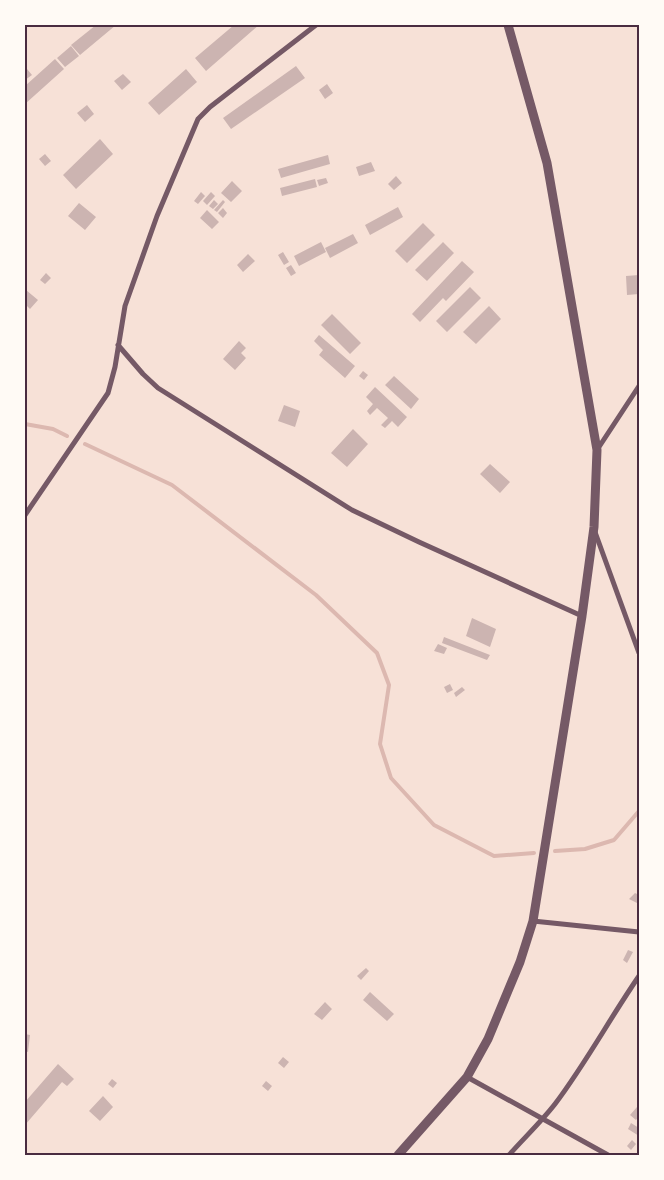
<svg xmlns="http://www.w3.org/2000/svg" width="664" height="1180" font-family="'Work Sans',sans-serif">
<rect width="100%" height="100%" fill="#f7e1d7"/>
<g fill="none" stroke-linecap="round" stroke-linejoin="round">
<path stroke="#dcb8b0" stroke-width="4" d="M25,424L53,429L67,436
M85,444L172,485L316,595L377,653L389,685L380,744L391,778L434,825L494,856L534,853
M555,851L585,849L614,840L639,811"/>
</g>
<path fill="#ccb4b1" d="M96,25H116L80,55L71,45Z
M234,25H259L206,71L195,58Z
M71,46L79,56L65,67L57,58Z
M55,59L64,69L25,104V86Z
M296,66L305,78L231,129L223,118Z
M27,69L32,75L25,80V71Z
M186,69L197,82L159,115L148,103Z
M123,74L131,82L122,90L114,81Z
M327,84L333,93L325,99L319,90Z
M87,105L94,114L85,122L77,113Z
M100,139L113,154L76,189L63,175Z
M45,154L51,161L45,166L39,159Z
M328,155L330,164L281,178L278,169Z
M371,162L375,171L359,176L356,167Z
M396,176L402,183L394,190L388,184Z
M326,178L328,183L319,186L317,180Z
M315,179L317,187L282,196L280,188Z
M232,181L242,191L231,202L221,193Z
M201,192L205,196L198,204L194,201Z
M211,192L215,196L207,205L203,201Z
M214,200L218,204L213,209L209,206Z
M223,200L225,202L217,212L214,210Z
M79,203L96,217L85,230L68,216Z
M398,207L403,217L370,235L365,225Z
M223,208L227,213L223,218L218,213Z
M207,210L219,222L212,229L200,218Z
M423,223L435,235L407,263L395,251Z
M353,234L358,243L330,258L325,248Z
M321,242L326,252L299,266L294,256Z
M443,242L454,253L427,281L415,270Z
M283,252L289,262L284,265L278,255Z
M248,254L255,261L243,272L237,265Z
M462,261L474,272L446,301L443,298L420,322L412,314Z
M291,265L296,273L291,276L286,268Z
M46,273L51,278L45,284L40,280Z
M639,275V294L627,295L626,276Z
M470,287L481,298L447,332L436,321Z
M26,290L38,300L30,309L26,305L25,306Z
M489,306L501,319L476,344L463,332Z
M332,314L361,343L350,354L321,325Z
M319,335L355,366L345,378L319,355L323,350L314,341Z
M239,341L246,348L241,353L246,358L235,370L223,359Z
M363,371L368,375L364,380L359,376Z
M394,376L419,399L411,409L385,385Z
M375,387L407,417L398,427L392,421L385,428L381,425L388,418L377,408L370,415L367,411L373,404L366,397Z
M284,405L300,411L295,427L278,421Z
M353,429L368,444L347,467L331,453Z
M490,464L510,482L500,493L480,474Z
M472,618L496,629L490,647L466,636Z
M444,637L490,655L487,660L442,643Z
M438,644L447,648L444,654L434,651Z
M450,684L453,690L447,693L444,687Z
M462,687L465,690L456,697L454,693Z
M635,893L639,895L637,903L629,899Z
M628,950L633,952L627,963L623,960Z
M366,968L369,971L361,980L357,976Z
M370,992L394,1014L387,1021L363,1000Z
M325,1002L332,1009L322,1020L314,1014Z
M25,1034L30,1035L28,1052L25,1051Z
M283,1057L289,1062L284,1068L278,1063Z
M58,1064L74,1079L67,1086L62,1082L25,1125V1102Z
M112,1079L117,1083L113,1088L108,1084Z
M266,1081L272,1086L268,1091L262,1086Z
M103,1096L113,1107L100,1121L89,1111Z
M637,1107L639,1109V1116L636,1120L630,1115Z
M631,1123L639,1128V1136L628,1129Z
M632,1140L636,1144L631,1150L627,1146Z"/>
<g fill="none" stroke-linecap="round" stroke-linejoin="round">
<path stroke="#755966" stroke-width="5" d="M118,345L143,374L158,388L352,510L419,542L582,616
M597,450L639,386
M25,515L108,393L115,367L125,306L157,216L198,119L210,107L316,25
M595,532L639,653
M533,921L639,932
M467,1077L608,1155
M509,1155C524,1138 541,1122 555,1104C586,1063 610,1018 639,976"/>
<path stroke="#755966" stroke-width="9" d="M398,1155L467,1077L488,1039L520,962L533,921L582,616L594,527L597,450L547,163L508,25"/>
</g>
<rect width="664" height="1180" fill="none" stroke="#fffaf5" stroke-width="52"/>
<rect x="26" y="26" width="612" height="1128" fill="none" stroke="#4a2c40" stroke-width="2"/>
</svg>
